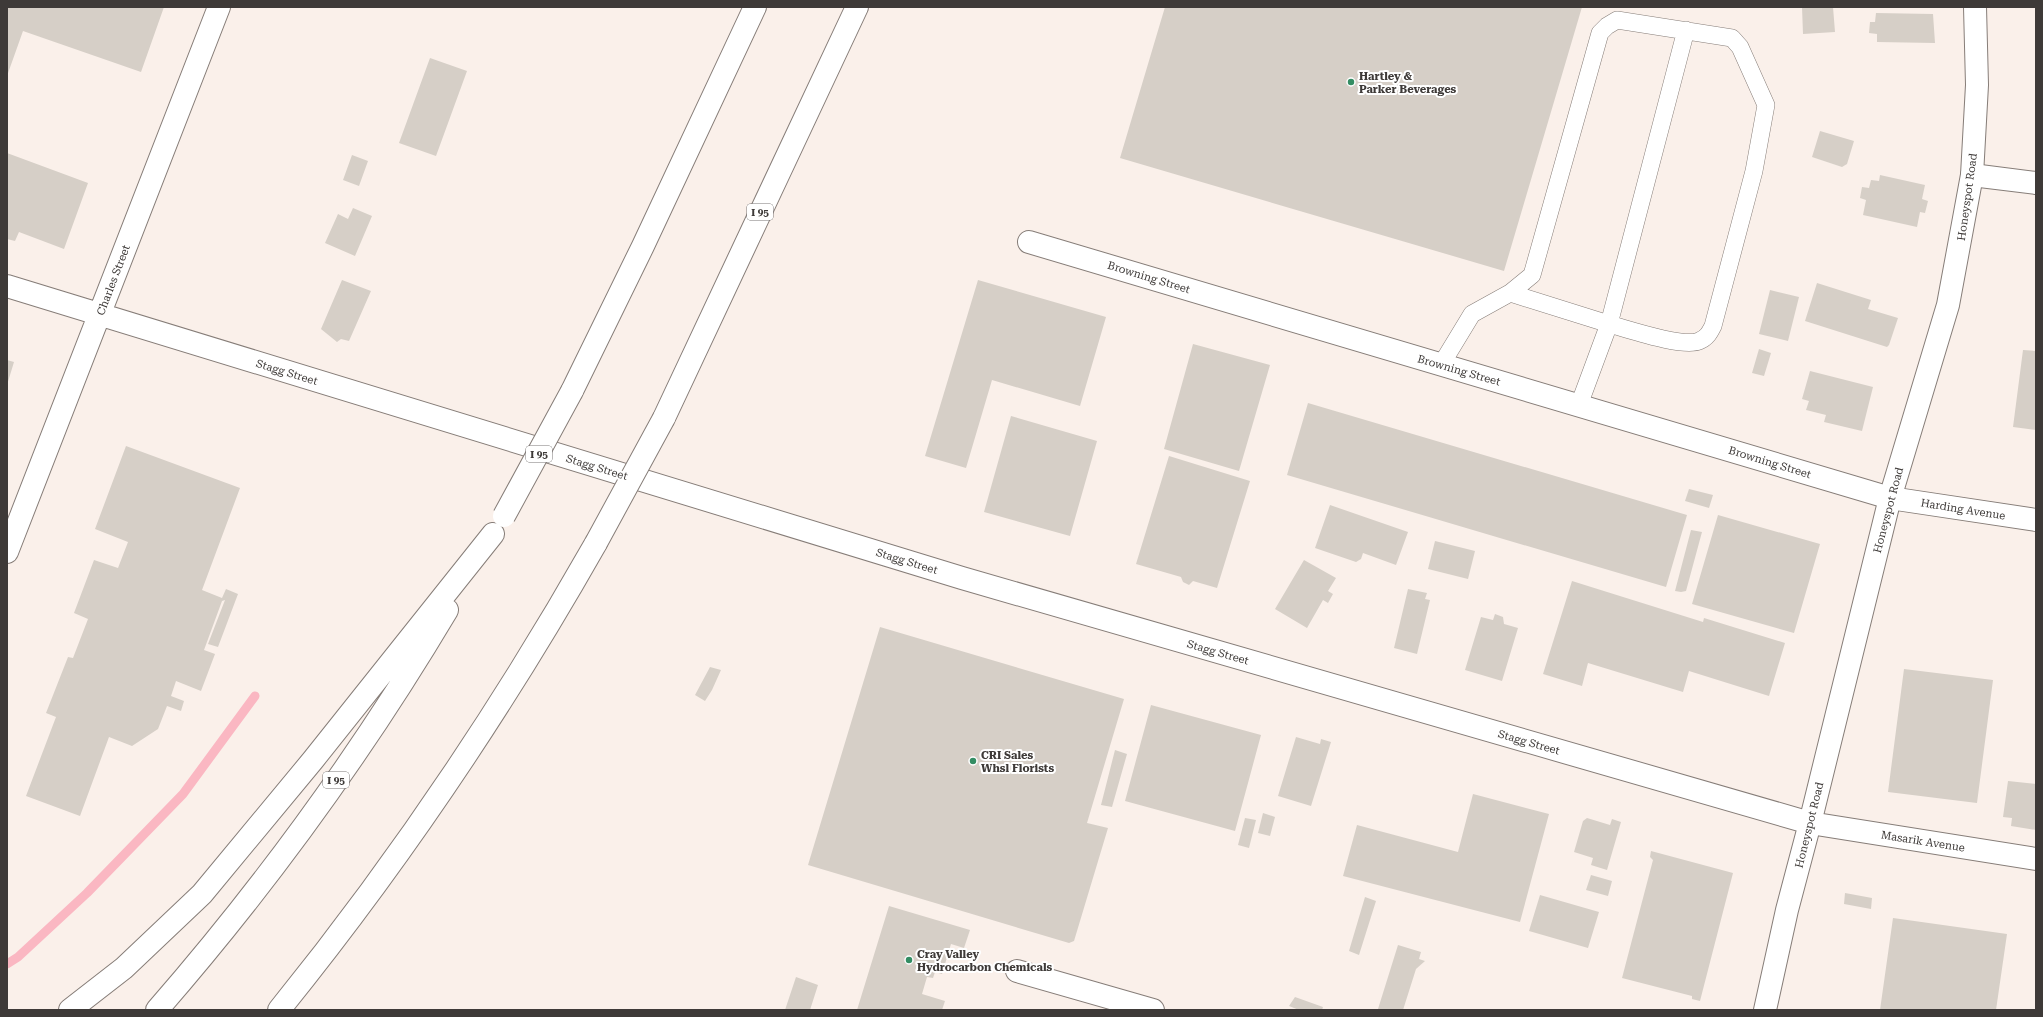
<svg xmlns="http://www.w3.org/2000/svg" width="2043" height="1017" font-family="'Roboto Serif',serif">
<rect width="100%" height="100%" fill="#faf0ea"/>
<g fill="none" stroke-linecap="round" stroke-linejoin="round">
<path stroke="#fab7c2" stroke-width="9" d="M7,964L18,957L87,893L183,794L255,696"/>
</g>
<path fill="#d6cfc7" d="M7,7H164L141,72L23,31L7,76Z
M1165,7H1582L1504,271L1120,158Z
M1802,7H1833L1835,32L1803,34Z
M1876,13L1933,14L1935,43L1877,42V34L1869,33L1870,22H1875Z
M430,58L467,71L436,156L399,143Z
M1820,131L1854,141L1847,164L1842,167L1812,157Z
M7,153L88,183L64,249L19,232L15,241L7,239Z
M352,155L368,161L359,186L343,180Z
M1880,175L1925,185L1922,199L1928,201L1925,213L1920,212L1917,227L1863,215L1866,200L1860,198L1862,187L1869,188L1871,180L1879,181Z
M353,208L372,216L355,256L325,243L338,214L348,219Z
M342,280L371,291L349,341L341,339L337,342L321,329Z
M978,280L1106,317L1080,406L992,380L966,468L925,456Z
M1817,283L1871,300L1868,309L1898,318L1889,345L1887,347L1805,321Z
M1770,290L1799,297L1788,341L1759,334Z
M1193,344L1270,365L1239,471L1164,449Z
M1759,349L1771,353L1764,376L1752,373Z
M2023,350L2036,351V430L2013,427Z
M7,360L14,362L7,385Z
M1810,371L1873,387L1862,431L1824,422L1826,415L1806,410L1809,401L1802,399Z
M1308,403L1687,515L1666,587L1287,475Z
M1011,416L1097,441L1070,536L984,512Z
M126,446L240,488L202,590L222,598L226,589L238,594L218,647L208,644L225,600L222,601L204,650L215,654L201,691L176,681L171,696L184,701L181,711L167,706L158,729L132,746L109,737L80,816L26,796L56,717L46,713L68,657L73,658L88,619L74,613L94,560L118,568L128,542L95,529Z
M1169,456L1250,481L1217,588L1193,581L1189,585L1183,582L1181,577L1136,564Z
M1689,489L1713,495L1709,508L1685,501Z
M1330,505L1408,532L1396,565L1363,553L1361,559L1356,562L1315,548Z
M1718,515L1820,544L1794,633L1692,604Z
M1691,530L1702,532L1686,591L1681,592L1675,591Z
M1435,541L1475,551L1468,579L1428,569Z
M1304,560L1336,578L1328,591L1333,594L1328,603L1323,600L1307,628L1275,609Z
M1572,581L1703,622L1704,618L1785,643L1769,696L1689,671L1683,692L1588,663L1582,686L1543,674Z
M1408,589L1427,593L1425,599L1430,600L1417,654L1394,648Z
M1495,614L1503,617L1504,624L1518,628L1502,681L1465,670L1481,617L1493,620Z
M880,627L1124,699L1087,823L1108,828L1074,941L1069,943L808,865Z
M710,667L721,670L712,690L705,701L695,695Z
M1904,669L1993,680L1977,803L1888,792Z
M1151,705L1261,735L1235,831L1125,801Z
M1296,737L1320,744L1321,739L1331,742L1311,806L1278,796Z
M1115,750L1127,754L1112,807L1101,805Z
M2008,781L2036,784V830L2011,826L2012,818L2003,817Z
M1473,794L1549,814L1520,922L1343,876L1357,825L1458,852Z
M1263,813L1275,817L1270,836L1258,833Z
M1245,818L1256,820L1249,848L1238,845Z
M1587,818L1610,825L1612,819L1621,822L1607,870L1591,865L1593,858L1574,852L1583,821Z
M1651,851L1733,873L1700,1001L1692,999V996L1622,978L1653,860L1650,857Z
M1591,875L1612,881L1608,896L1586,890Z
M1845,893L1872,898L1871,909L1844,904Z
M1540,895L1599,912L1588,948L1529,931Z
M1365,897L1376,901L1359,955L1349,951Z
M889,906L970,930L964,948L951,944L942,974L935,972L933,978L927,977L922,994L945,1001L942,1010H857Z
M1893,918L2007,934L1996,1010H1880Z
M1398,945L1421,952L1419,959L1425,961L1416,969L1403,1010H1380L1378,1009Z
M796,977L818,985L810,1010H785Z
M1295,997L1323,1007L1322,1010H1299L1289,1006Z"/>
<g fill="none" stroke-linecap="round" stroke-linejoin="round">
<g stroke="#867d78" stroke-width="18">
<path id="service" d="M1510,293L1609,324L1686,30
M1441,365L1472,314L1510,293L1532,275L1600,33L1607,26L1617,20L1732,38L1740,47L1766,105L1754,171L1713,326C1710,332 1707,338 1699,341C1683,348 1628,329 1609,324L1579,405"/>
</g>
<g stroke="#867d78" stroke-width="24">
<path id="minor" d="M1972,175L2036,183
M1029,242L1890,498L2036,520
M7,286L962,578L1810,823L2036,859
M7,552L219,7
M1017,971L1153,1010"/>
</g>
<g stroke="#867d78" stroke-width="24">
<path id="secondary" d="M1765,1010L1787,910L1810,823L1890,498L1948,305L1972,175L1977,85L1975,7"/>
</g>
<g stroke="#867d78" stroke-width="24">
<path id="motorway" d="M572,391L643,246L755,7
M664,418L857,7
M70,1010L124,968L202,894L313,760L493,534
M157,1010C265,886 363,751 447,610
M279,1010C398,863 503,707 596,543"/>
</g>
<use href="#service" stroke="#fff" stroke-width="17"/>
<use href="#minor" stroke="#fff" stroke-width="22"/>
<use href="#secondary" stroke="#fff" stroke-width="22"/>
<use href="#motorway" stroke="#fff" stroke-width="22"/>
<g stroke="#867d78" stroke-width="24" stroke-linecap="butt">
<path id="motorway-bridge" d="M504,516L572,391
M596,543L664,418"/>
</g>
<use href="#motorway-bridge" stroke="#fff" stroke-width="22"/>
</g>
<g fill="#338d63" stroke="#fff" stroke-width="1.5">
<circle cx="1351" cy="82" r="4"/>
<circle cx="973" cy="761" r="4"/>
<circle cx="909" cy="960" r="4"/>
</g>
<g text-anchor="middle" stroke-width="4" stroke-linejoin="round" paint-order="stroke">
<g fill="#fff" stroke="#787574" stroke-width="1">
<rect x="747" y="204" width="26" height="16" rx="3"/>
<rect x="526" y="446" width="26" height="16" rx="3"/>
<rect x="323" y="772" width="26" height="16" rx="3"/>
</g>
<g font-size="10" font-weight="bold" fill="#3e3a38">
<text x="760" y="216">I 95</text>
<text x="539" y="458">I 95</text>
<text x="336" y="784">I 95</text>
</g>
<g font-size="11" font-weight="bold" fill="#3e3a38" stroke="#fff" text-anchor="start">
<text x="1359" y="80">Hartley &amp;<tspan x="1359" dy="13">Parker Beverages</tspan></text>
<text x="981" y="759">CRI Sales<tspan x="981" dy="13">Whsl Florists</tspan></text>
<text x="917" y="958">Cray Valley<tspan x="917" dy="13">Hydrocarbon Chemicals</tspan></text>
</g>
<g font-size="11" fill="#3e3a38" stroke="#fff">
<text transform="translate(1967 197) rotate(-82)" y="4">Honeyspot Road</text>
<text transform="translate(1149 277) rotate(17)" y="4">Browning Street</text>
<text transform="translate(113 280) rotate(-69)" y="4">Charles Street</text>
<text transform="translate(1459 370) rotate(16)" y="4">Browning Street</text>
<text transform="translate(287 372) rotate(17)" y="4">Stagg Street</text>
<text transform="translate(1770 462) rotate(17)" y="4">Browning Street</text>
<text transform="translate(597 467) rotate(17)" y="4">Stagg Street</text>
<text transform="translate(1963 509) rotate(9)" y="4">Harding Avenue</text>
<text transform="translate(1888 510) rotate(-75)" y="4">Honeyspot Road</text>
<text transform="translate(907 561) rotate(17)" y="4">Stagg Street</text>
<text transform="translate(1218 652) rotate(16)" y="4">Stagg Street</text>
<text transform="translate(1529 742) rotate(16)" y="4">Stagg Street</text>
<text transform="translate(1809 825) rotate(-76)" y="4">Honeyspot Road</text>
<text transform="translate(1923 841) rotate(9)" y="4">Masarik Avenue</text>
</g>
</g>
<rect width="2043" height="1017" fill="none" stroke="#3e3a38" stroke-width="16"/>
</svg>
